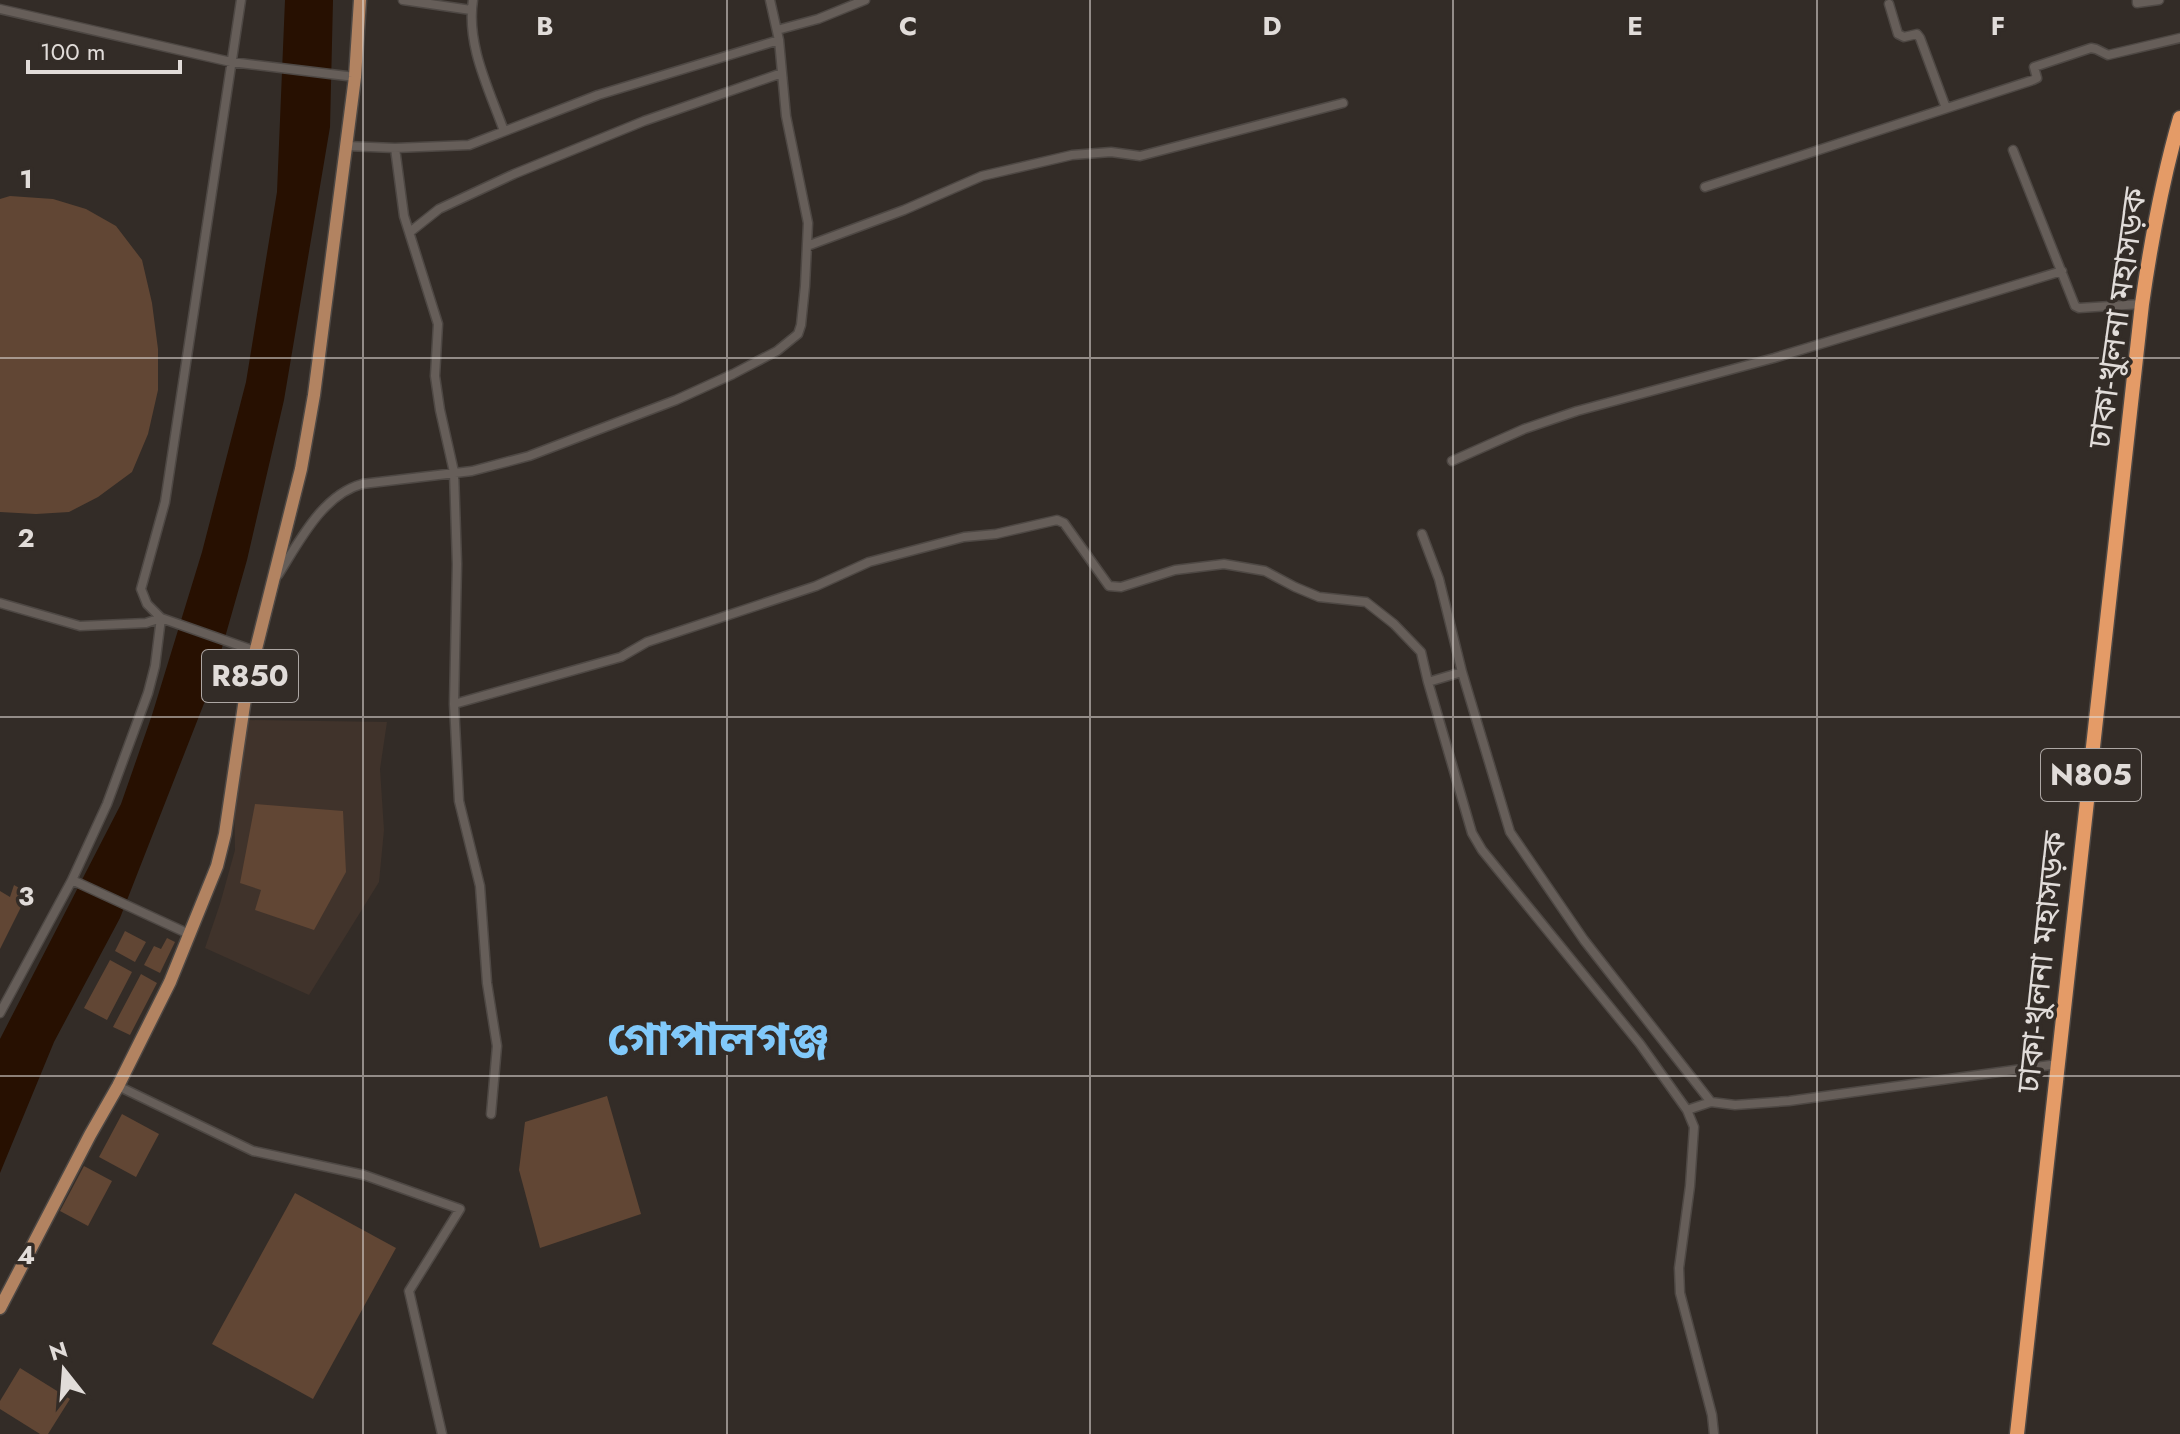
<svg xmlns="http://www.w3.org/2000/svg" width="2180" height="1434" font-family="Jost,'Noto Sans Bengali',sans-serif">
<rect width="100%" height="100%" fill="#332c27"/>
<path fill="#40332b" d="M247,720L387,722L380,769L384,830L379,882L309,995L205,948L220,904L235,850L234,791Z"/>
<path fill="#614634" d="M10,196L53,199L86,209L116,226L142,260L152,303L158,349V390L148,434L132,472L98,497L69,512L36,514L0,512V199Z
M255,804L343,811L346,872L314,930L255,910L261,890L240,883Z
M14,885L28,893L0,949V891L10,897Z
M125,931L146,942L135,962L115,951Z
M167,938L175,942L160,973L144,965L154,946L161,949Z
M110,960L132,972L107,1020L84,1008Z
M141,974L157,983L130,1035L113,1027Z
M607,1096L641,1214L540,1248L519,1170L525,1122Z
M122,1114L159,1134L136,1177L99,1157Z
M84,1166L112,1181L88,1226L60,1211Z
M295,1193L396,1248L313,1399L212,1344Z
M20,1368L70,1399L48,1434H40L0,1409V1401Z"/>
<path fill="#271001" d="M285,0H333L330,127L284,400L247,560L212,683L120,918L54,1042L0,1173V1039L121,804L152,715L202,552L246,382L277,192Z"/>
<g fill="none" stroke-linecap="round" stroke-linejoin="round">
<g stroke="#4e4844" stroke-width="11">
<path id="street" d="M241,0L165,502L141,589L147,604L161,618L255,651
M403,0L471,10
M473,0C466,45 489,89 504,131
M2137,0V3L2159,0
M1889,4L1898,34L1904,37L1917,34L1920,38L1946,108
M0,9L231,62L355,77
M777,30L818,19L865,0
M346,146L395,148L469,145L598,95L779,40
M395,148L404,216L438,324L435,376L440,410L454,472L457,564L454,704L459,801L480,886L487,983L497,1046L491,1114
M2013,150L2075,306L2079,308L2142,304
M1705,187L2033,80L2037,78L2034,67L2091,48L2096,49L2108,55L2180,38
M410,232L439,209L514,174L644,121L782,73
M807,246L904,210L982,176L1072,155L1111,152L1140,156L1343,103
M1452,461L1524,429L1577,411L1774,358L2062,271
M1422,534L1439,579L1462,672
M278,575C299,542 322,495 362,484L472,471L529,456L676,400L733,374L777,351L798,334L801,325L805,286L808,223L786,116L779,40L770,0
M0,603L80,626L146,623L161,618
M1428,682L1462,672L1510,832L1584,940L1711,1102L1735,1105L1789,1101L2058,1064
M454,704L621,657L647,642L816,586L869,562L964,537L996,534L1057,520L1064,523L1109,586L1121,587L1175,570L1224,564L1265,571L1295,587L1319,597L1366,602L1394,624L1421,652L1428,682L1472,833L1482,850L1640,1044L1687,1110L1694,1127L1690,1186L1679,1268L1680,1293L1712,1415L1714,1434
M72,880L189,934
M0,1013L72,880L107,804L148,693L155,666L161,618
M118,1086L253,1151L364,1175L460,1209L409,1291L442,1434
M1687,1110L1711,1102"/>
</g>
<g stroke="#4e4844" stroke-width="15">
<path id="primary" d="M0,1308L90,1135L118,1086L170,982L217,866L225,834L247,685L301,469L314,395L355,77L360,0"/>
</g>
<g stroke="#4e4844" stroke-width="17">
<path id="highway" d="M2017,1434L2142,304C2151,241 2162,180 2180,118"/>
</g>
<use href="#street" stroke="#665e59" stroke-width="8"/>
<use href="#primary" stroke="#b28361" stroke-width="12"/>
<use href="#highway" stroke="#e49b67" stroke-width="14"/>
</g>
<path fill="none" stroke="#e1dcd9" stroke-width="2" stroke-opacity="0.55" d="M363,0V1434M727,0V1434M1090,0V1434M1453,0V1434M1817,0V1434M0,358H2180M0,717H2180M0,1076H2180"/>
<g text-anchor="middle" stroke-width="7" stroke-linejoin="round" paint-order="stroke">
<g fill="#332c27" stroke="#ada7a4" stroke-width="2">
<rect x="202" y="650" width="96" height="52" rx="6"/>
<rect x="2041" y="749" width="100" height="52" rx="6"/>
</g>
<g font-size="30" font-weight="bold" fill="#e1dcd9">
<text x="250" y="686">R850</text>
<text x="2091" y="785">N805</text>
</g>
<g font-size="32" fill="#e1dcd9" stroke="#332c27">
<text transform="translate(2117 318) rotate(-82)" y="11">ঢাকা-খুলনা মহাসড়ক</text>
<text transform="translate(2041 962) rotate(-84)" y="11">ঢাকা-খুলনা মহাসড়ক</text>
</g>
<g font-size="48" font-weight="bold" fill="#81c9fa" stroke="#332c27">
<text x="718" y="1055">গোপালগঞ্জ</text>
</g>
</g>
<g font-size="26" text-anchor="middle" font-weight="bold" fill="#e1dcd9" stroke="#332c27" stroke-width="7" stroke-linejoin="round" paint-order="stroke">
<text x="545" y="35">B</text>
<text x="908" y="35">C</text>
<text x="1272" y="35">D</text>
<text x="1635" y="35">E</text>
<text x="1998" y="35">F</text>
<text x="26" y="188">1</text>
<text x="26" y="547">2</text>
<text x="26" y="905">3</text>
<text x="26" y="1264">4</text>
</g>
<g transform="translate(64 1370) rotate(343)" stroke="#332c27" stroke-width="6" paint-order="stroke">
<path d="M0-6L14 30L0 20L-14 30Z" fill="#e1dcd9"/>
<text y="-12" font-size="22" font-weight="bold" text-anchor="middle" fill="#e1dcd9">N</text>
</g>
<path d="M28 60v12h152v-12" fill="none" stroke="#e1dcd9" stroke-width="4"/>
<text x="40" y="60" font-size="24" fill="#e1dcd9" stroke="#332c27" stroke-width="6" paint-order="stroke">100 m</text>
</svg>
